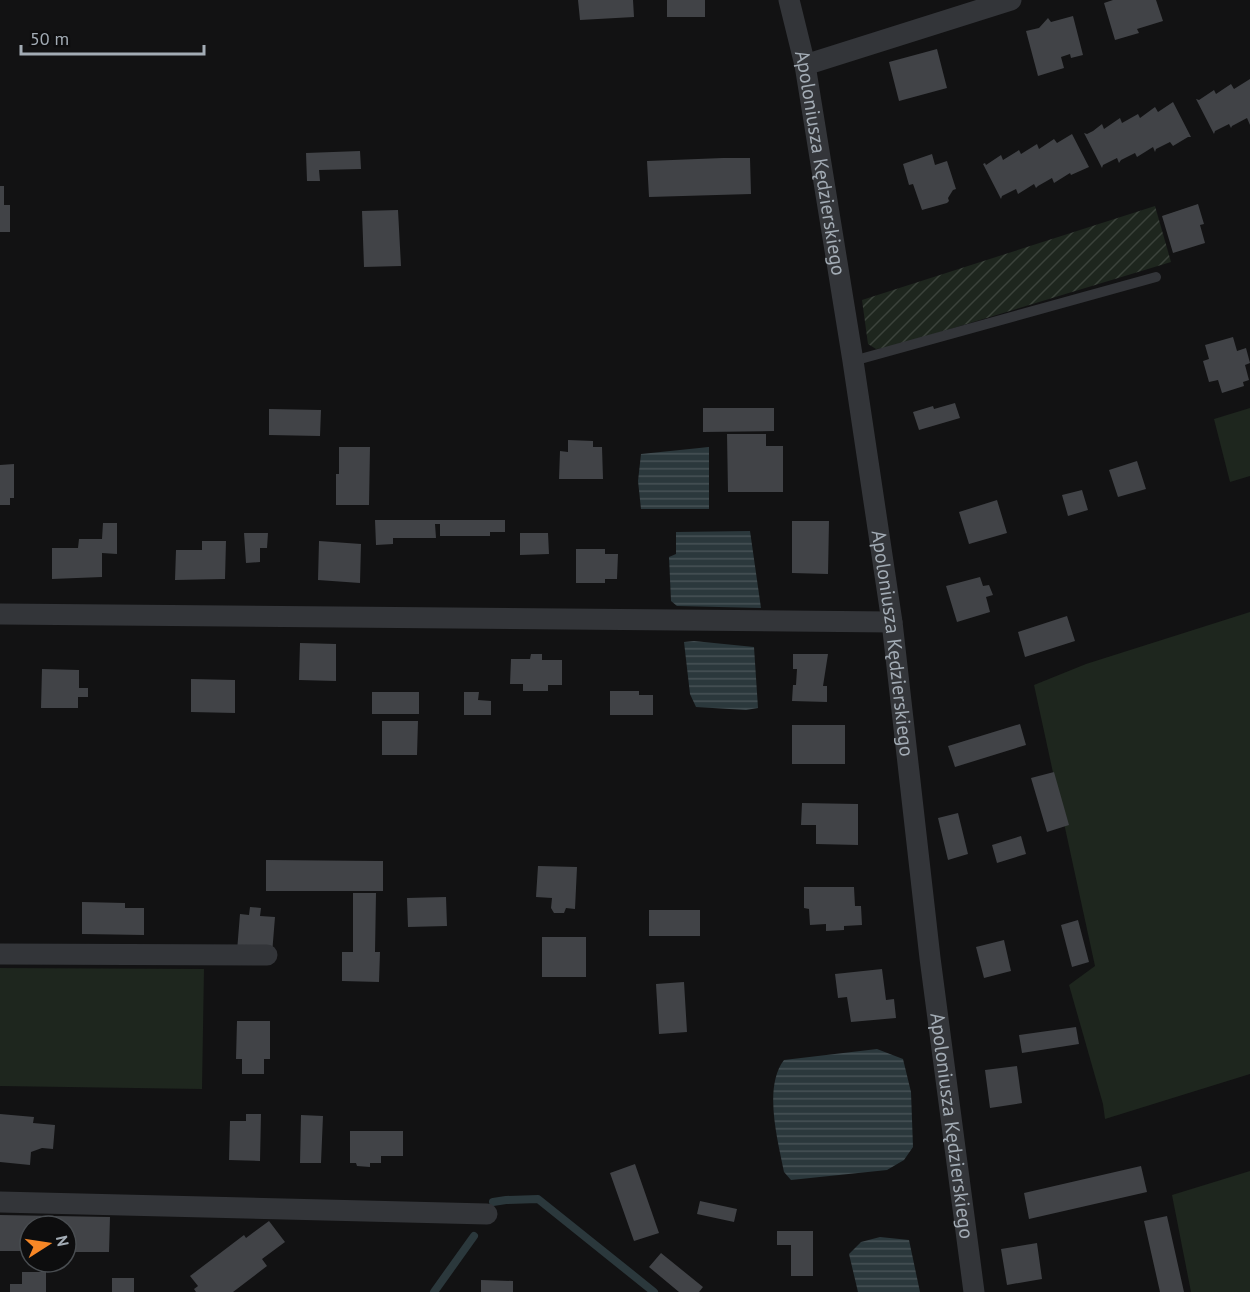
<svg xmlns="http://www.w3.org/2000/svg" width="1250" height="1292" font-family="'PT Sans',sans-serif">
<defs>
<pattern id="garden-furrows" width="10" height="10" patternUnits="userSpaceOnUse" patternTransform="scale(1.5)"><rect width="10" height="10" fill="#1e261e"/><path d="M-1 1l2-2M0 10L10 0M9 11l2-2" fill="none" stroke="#3c433c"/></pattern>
<pattern id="water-rules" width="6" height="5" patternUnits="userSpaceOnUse" patternTransform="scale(1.5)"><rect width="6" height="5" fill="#2b383c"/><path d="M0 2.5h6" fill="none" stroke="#475256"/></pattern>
</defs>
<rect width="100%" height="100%" fill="#121213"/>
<path fill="#1e261e" d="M1250,408V476L1230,482L1214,419Z
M1250,612V1074L1105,1119L1103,1104L1069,985L1095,966L1034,685L1086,664Z
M0,968L204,969L202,1089L0,1086Z
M1250,1171V1292H1191L1172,1195Z"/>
<path fill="url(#garden-furrows)" d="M1155,206L1171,262L891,347L876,349L868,344L862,300Z"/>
<path fill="url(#water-rules)" d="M709,447V509H641L638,481L641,454Z
M750,531L761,608L677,606L671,601L669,557L676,554V532Z
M694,641L754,647L758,708L746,710L696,707L690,694L684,642Z
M877,1049L903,1059L911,1092L913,1147L904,1160L887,1170L791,1180L784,1172C778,1141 763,1087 784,1060Z
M880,1237L909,1240L920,1292H858L849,1254L861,1242Z"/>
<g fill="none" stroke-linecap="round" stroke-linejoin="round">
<path stroke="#2b383c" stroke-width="8" d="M493,1202L506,1200L538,1199L654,1292
M434,1292L474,1236"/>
</g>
<path fill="#414347" d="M578,0H633L634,17L580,20Z
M667,0H705V17H667Z
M1113,0H1156L1163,21L1137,29L1139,33L1115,40L1104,3Z
M1073,16L1083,55L1071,58L1070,54L1061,57L1064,68L1038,76L1026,31L1039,28L1048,18L1051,22Z
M937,49L947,88L899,101L889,62Z
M1250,79V125L1247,118L1232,126L1231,128L1229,124L1215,131L1214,134L1196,99L1199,100L1214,90L1216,94L1231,84L1234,89Z
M1173,102L1191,137H1188L1173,146L1170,142L1156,149L1155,152L1153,147L1137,157L1135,153L1121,160L1119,163L1117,158L1103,165L1102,168L1084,133L1087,134L1093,131L1102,124L1104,129L1120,118L1122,123L1138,114L1140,118L1155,107L1158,112Z
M1072,134L1089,167L1071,175L1070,173L1054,183L1052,178L1038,186L1036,188L1034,184L1018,194L1016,189L1002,196L1001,199L983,164L985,163L986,165L1001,155L1003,160L1019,150L1021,154L1037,144L1039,149L1054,139L1057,143Z
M360,151L361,169L319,170L320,181H307L306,153Z
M932,154L935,165L947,161L956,189L953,190L948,198L949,201L947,203L922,210L913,184L909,185L903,164Z
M723,158H750L751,194L649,197L647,161Z
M0,186H4V205H10V232H0Z
M1198,204L1204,224L1200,225L1205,243L1173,253L1162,216Z
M398,210L401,266L364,267L362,211Z
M1233,337L1237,351L1246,348L1250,363L1245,365L1249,380L1243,382L1244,386L1222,393L1218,380L1209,382L1203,361L1209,359L1205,345Z
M955,403L960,418L919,430L913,412L933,406L934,409Z
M703,408H774V431L703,432Z
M269,409L321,410L320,436L269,435Z
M727,434H766V446H783V492H728Z
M568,440L593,441V447H602L603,479H559L560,451L568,452Z
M339,447H370L369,505H336V474H339Z
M1137,461L1146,489L1118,497L1109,470Z
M14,464V498H10V505H0V465Z
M1082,490L1088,510L1068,516L1062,495Z
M997,500L1007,533L969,544L959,512Z
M375,520H505V532H490V536H440V524H435L436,538H393V544L376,545Z
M792,521H829L828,574L792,573Z
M103,523H117V554L102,553V577L52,579V548H78L79,539H102Z
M244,533H268L267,548H260V562L246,563Z
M520,533H548L549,554L520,555Z
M202,541H226L225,579L175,580L176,550H202Z
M319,541L361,544L360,583L318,580Z
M576,549H605V554H618L617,579H605V583H576Z
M980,577L983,586L989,585L993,595L986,597L990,612L957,622L946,586Z
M1067,616L1075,641L1025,657L1018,632Z
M300,643L336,644V681L299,680Z
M531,654H542V660H562V685H548V691H523V684H510L511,659H530Z
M793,654H828L823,686H827V702L792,701L793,685H796L797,669H793Z
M42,669L79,670V688H88V697H78V708H41Z
M191,679L235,680V713L191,712Z
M610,691H639V695H653V715H610Z
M372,692H419V714H372Z
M464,692H479L478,700L491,701V715H464Z
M382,721H418L417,755H382Z
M1020,724L1026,745L955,767L948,746Z
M792,725H845V764H792Z
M1054,772L1069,825L1047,832L1031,778Z
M802,803L858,804V845L816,844V825H801Z
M958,813L968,854L948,860L938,818Z
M1021,836L1026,854L997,863L992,845Z
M266,860L383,861V891H266Z
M538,866L577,867L575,909L566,908L564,913H554L551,908L552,898L536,897Z
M804,887H854L855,906H861L862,925L844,926V930L826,931V924L810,925L809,909L804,908Z
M353,893H376L375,952H380L379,982L342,981V952H353Z
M446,897L447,926L408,927L407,898Z
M82,902L125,903V908H144V935L82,934Z
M250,907L261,908L260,916L275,917L272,954L237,951L240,914L249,915Z
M649,910H700V936H649Z
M1078,920L1089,962L1072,967L1061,925Z
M542,937H586V977H542Z
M1004,940L1011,971L984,978L976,947Z
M882,969L886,1000L894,999L896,1018L851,1022L847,997L838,998L835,974Z
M684,982L687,1032L659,1034L656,984Z
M237,1021H270V1059H264V1074H242V1059H236Z
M1076,1027L1079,1044L1022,1053L1019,1035Z
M1017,1066L1022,1103L990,1108L985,1070Z
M0,1114L34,1117L33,1123L55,1125L53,1149L42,1148L31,1152L30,1165L0,1162Z
M246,1114H261L260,1161L229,1160L230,1121H246Z
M301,1115L323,1116L321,1163H300Z
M350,1131H403V1156H381V1163H370V1167L357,1166L356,1163H350Z
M635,1164L659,1233L634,1241L610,1173Z
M1141,1166L1147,1192L1029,1219L1024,1193Z
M700,1201L737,1209L734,1222L697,1214Z
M0,1215L110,1217L109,1252H66V1226H30V1251H0Z
M1167,1216L1184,1292H1160L1144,1221Z
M269,1221L285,1242L262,1259L267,1266L233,1292H196L194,1289L198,1286L190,1276L244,1235L246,1238Z
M777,1231H813V1276H791V1245H777Z
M1037,1243L1042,1279L1007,1285L1001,1249Z
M661,1253L703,1287L699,1292H679L649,1267Z
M22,1272H46V1292H10V1284H22Z
M112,1278H134V1292H112Z
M481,1280L513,1281V1292H481Z"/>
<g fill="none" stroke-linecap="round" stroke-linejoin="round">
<path stroke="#333539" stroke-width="10" d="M853,361L1156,277"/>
<g stroke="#333539" stroke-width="21">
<path id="s1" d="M789,0L805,65L853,361L892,622L930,958L974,1292"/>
<path d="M805,65L1011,0"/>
<path d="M0,614L892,622"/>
<path d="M0,954L267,955"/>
<path d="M0,1202L487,1214"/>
</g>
</g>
<g text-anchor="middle" stroke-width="5" stroke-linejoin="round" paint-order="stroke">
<g font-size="20" fill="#a3acb5" stroke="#0d0d0e">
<text dy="7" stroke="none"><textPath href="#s1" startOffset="166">Apoloniusza Kędzierskiego</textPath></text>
<text dy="7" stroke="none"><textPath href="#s1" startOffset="652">Apoloniusza Kędzierskiego</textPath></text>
<text dy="7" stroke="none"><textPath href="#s1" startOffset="1138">Apoloniusza Kędzierskiego</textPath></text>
</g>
</g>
<g transform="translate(48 1244) rotate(78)"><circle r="28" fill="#0d0d0e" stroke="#494d51" stroke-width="1.5"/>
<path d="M0-4.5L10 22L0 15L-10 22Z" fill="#f78726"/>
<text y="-9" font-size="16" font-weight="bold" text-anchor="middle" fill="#a3acb5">N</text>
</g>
<path d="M21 45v9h183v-9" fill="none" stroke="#a3acb5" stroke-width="3"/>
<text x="30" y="45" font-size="18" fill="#a3acb5" stroke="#0d0d0e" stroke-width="4.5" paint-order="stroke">50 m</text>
</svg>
